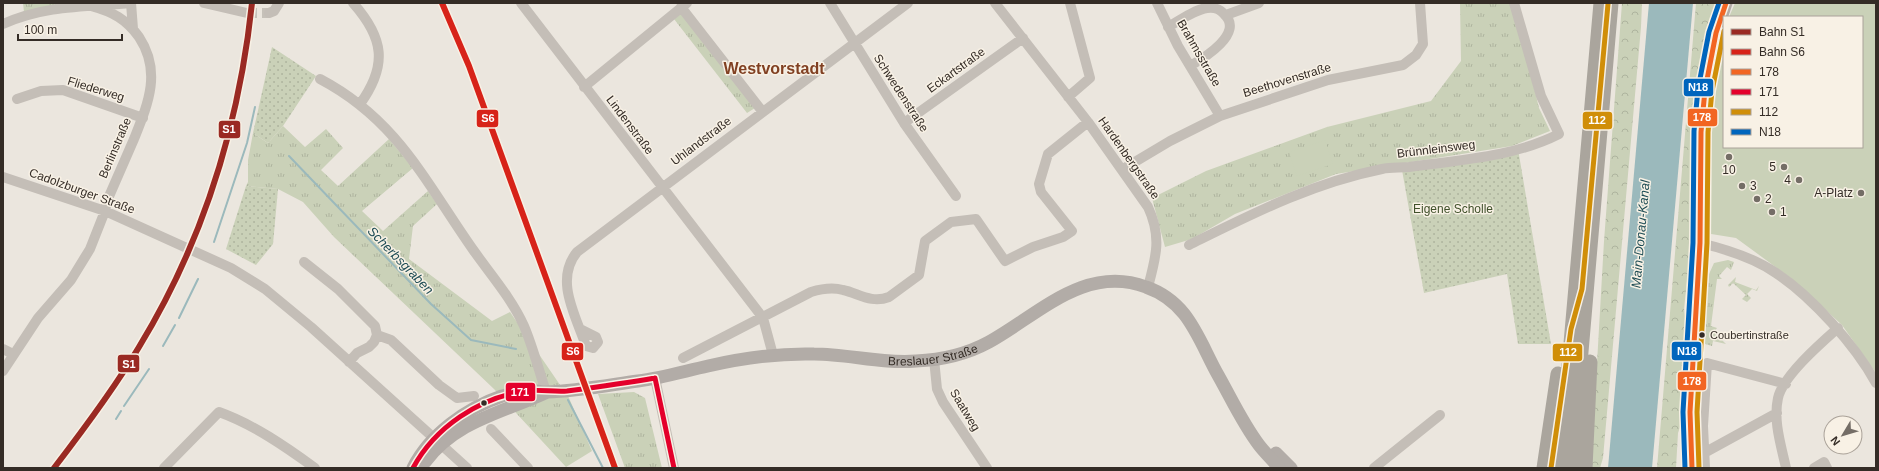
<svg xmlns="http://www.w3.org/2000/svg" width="1879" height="471" font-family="Helvetica,sans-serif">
<defs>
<pattern id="grass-tufts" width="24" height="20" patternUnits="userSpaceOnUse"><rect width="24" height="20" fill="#cad1b8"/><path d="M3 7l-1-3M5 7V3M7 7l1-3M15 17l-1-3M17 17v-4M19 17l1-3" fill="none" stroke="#aeb49e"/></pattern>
<pattern id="forest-crowns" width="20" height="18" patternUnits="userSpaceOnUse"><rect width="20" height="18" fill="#cad1b8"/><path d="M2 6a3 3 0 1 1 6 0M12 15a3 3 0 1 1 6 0" fill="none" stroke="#aeb49e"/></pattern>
<pattern id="garden-dots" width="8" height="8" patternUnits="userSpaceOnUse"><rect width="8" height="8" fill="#cad1b8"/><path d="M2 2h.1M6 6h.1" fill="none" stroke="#aeb49e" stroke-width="1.8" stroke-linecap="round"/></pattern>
</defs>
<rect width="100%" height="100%" fill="#ebe6de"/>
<path fill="url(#grass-tufts)" d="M23,3H80L24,12Z
M1460,3H1514L1539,108L1550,131L1512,146L1336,174L1235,214L1192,239L1165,247L1152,198L1206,171L1327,127L1431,101L1461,61Z
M682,13L755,108L747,113L674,19Z
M283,126L305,147L326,129L343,148L321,170L338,186L389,139L413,168L362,211L383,231L428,191L437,204L413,226L409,259L492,321L510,312L569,398L592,451L566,467L494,389L334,237L303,202L278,189L246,186L248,182V160L253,133L268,143Z
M1728,260L1734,262L1731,270L1727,267L1719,276L1722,279H1717L1711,326L1717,328L1714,332L1726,344L1713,341L1712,346L1702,343L1709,274L1714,263Z
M1736,277L1735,282L1756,290L1759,286L1757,291L1752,289L1747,294L1751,298L1747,302L1742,299L1746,295L1733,283L1729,287L1728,285Z
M634,392L645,398L662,468H625L598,394Z"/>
<path fill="url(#forest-crowns)" d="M1622,3H1642L1641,27L1603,458L1600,468H1591L1604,241Z
M1696,3H1718C1692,89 1693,183 1690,272L1687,281L1684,309L1686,325L1682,371V421L1678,433L1676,468H1657Z"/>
<path fill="url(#garden-dots)" d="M272,47L316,76L283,126L268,143L253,133Z
M1518,149L1551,344H1518L1507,274L1424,293L1402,170Z
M246,186L278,189L273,244L256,265L226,249Z"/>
<path fill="#cad1b8" d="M1735,3H1876V373L1842,325L1792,279L1736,238L1705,233L1707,138L1714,72L1724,28V147H1862V17H1729Z
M1325,140L1333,164L1297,176L1289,152Z"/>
<path fill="#9bb9bc" d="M1649,3H1693L1652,468H1608Z"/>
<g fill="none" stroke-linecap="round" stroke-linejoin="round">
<path stroke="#9bb9bc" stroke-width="2" d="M289,156L431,304L471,340L516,349
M214,242L247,143L255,107
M179,318L198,279
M163,346L175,325
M568,400L603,468
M124,406L149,369
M116,419L121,411"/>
<path stroke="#c6c1b9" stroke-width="10" stroke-dasharray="10 5" stroke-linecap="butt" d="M247,13H269"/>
<path stroke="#c4beb7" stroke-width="10" d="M204,3L247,13
M353,3C384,38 388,65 360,104
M521,3L763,318L773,355
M830,3L904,123L956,196
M995,3L1088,122L1148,207C1162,237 1156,257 1148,287
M1157,3L1178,46L1220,116
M681,7L762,111
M269,13L274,11L279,3
M1226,15L1259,3
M3,24C46,5 85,7 131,3L133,29
M1168,27C1180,20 1194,10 1207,8C1213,7 1220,9 1224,14C1245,33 1204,58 1190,66
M320,79C398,120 426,183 474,251C491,275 512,299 524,326C533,347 539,371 546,392
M584,87L687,3
M1068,97L1090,78L1070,3
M17,99L41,91L63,90L143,118
M904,123L1023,38
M1123,169L1170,141L1220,116L1328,80L1403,65L1416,55L1423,44L1420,3
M3,177L105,211L231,268L265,289L311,327L467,468
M1700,243C1726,249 1754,258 1776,273C1812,297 1855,345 1876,383
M1189,245C1252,214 1312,183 1382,169C1391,167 1400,168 1409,167C1459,160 1514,157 1559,134L1541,96L1514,3
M304,262L338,289L375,326L377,335L374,342L369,347L357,353L349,362
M580,329L596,337L598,342L593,348L586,346C576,316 554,280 577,252L908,3
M377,335L391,340L439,385L457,398L474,396
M3,349L13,354
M683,358L811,292C821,289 832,287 843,290C858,293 871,304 889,297L919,275L925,241L951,222L976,219L1005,261L1033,247L1063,237L1072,231L1041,192L1039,184L1048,154L1088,122
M934,359L937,389L943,402L987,468
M3,371L38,318L71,280L90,249L105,211L107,201C116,180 125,160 134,139C148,104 162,72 139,37C126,19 113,12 91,6
M655,378L674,468
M491,429L528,468
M1704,453L1777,413
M164,468L219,412C253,424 286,447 315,468
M1374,468L1440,415
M1705,468L1703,426L1707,363L1786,384
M1786,468C1781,445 1773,421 1778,398C1783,376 1821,343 1838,328
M1814,468L1824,462L1827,468"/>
<g stroke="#b2aca7" stroke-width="13">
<path d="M1276,453L1291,468"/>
<path d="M425,462C456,421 501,413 545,393"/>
<path id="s1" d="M413,468C430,434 467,408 502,396C510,394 519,391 527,390C534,390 541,392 547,392C577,391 609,385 638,381C662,378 685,371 708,366C743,358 778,353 814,354C848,354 882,364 916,361C941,360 967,354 989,342C1038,315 1085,264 1146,287C1189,302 1198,339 1218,375C1231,398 1243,424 1259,445C1265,453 1273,460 1279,468"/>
<path d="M1692,468L1690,412L1700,243L1701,132L1705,90L1716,33L1726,3"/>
</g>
<path stroke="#aaa59d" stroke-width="15" d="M1544,468L1558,374
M1560,468L1601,3
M1571,468L1611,3
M1585,468L1590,362"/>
<g stroke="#f8f1e5" stroke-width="8">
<path id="bus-1" d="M1692,468L1690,412L1700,243L1701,132L1705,90L1716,33L1726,3"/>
</g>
<g stroke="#f8f1e5" stroke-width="8">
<path id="bus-2" d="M655,378L674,468
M413,468C435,427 479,398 525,391C538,389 553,392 567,391C597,387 626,383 655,378"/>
</g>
<g stroke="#f8f1e5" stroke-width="8">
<path id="bus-3" d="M1551,468L1571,329L1582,289L1608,4
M1699,468L1697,412L1707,243L1708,132L1712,91L1724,31"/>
</g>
<g stroke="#f8f1e5" stroke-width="8">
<path id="bus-4" d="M1685,468L1683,412L1693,243L1694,131L1698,89L1709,32L1719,3"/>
</g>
<use href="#bus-1" stroke="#f26522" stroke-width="5"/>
<use href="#bus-2" stroke="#e4002b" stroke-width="5"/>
<use href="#bus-3" stroke="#d08e08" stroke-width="5"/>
<use href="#bus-4" stroke="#0065bd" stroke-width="5"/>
<g stroke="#f8f1e5" stroke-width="9">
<path id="rail-1" d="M54,468C84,429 114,389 139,347C203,242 239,125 252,3"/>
</g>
<g stroke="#f8f1e5" stroke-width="9">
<path id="rail-2" d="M442,3L469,66L615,468"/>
</g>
<use href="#rail-1" stroke="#9a2a23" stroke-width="6"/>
<use href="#rail-2" stroke="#d72319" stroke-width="6"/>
</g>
<g fill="#746d66" stroke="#f8f1e5" stroke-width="1.5">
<circle cx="1729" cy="157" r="4"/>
<circle cx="1784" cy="167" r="4"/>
<circle cx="1799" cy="180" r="4"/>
<circle cx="1742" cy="186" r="4"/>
<circle cx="1861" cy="193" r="4"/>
<circle cx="1757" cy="199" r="4"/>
<circle cx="1772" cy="212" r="4"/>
</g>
<g fill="#342c26" stroke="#f8f1e5" stroke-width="1.5">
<circle cx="1702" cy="335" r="3.5"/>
<circle cx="484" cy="403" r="3.5"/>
</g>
<g text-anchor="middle" stroke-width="3" stroke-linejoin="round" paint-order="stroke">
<g font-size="11" fill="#342c26" stroke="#f8f1e5" text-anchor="start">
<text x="1710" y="339">Coubertinstraße</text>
</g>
<g font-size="12" fill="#342c26" stroke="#f8f1e5">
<text transform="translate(1199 53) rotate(60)" y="4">Brahmsstraße</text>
<text transform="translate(956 70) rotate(-36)" y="4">Eckartstraße</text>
<text transform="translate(1287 80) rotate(-17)" y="4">Beethovenstraße</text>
<text transform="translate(96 89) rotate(17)" y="4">Fliederweg</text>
<text transform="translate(901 93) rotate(57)" y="4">Schwedenstraße</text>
<text transform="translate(630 125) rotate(53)" y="4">Lindenstraße</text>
<text transform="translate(701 141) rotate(-37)" y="4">Uhlandstraße</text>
<text transform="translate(115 148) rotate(-67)" y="4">Berlinstraße</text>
<text transform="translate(1436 149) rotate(-7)" y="4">Brünnleinsweg</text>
<text transform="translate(1129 158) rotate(55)" y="4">Hardenbergstraße</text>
<text transform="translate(82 191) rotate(20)" y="4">Cadolzburger Straße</text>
<text dy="4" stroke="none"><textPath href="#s1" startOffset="553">Breslauer Straße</textPath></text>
<text transform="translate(965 410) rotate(59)" y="4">Saatweg</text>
</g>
<g font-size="12" fill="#342c26" stroke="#f8f1e5" text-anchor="end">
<text x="1776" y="171">5</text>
<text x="1729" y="174" text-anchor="middle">10</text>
<text x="1791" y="184">4</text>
<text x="1750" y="190" text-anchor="start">3</text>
<text x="1853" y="197">A-Platz</text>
<text x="1765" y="203" text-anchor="start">2</text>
<text x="1780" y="216" text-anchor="start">1</text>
</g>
<g font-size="12" fill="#40512b" stroke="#f8f1e5">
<text x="1453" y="213">Eigene Scholle</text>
</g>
<g font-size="13" font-style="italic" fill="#1d4c54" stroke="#f8f1e5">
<text transform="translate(1640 234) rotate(-85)" y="5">Main-Donau-Kanal</text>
<text transform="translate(401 260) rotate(46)" y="5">Scherbsgraben</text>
</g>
<g font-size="16" font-weight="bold" fill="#814022" stroke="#f8f1e5">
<text x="774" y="74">Westvorstadt</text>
</g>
</g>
<g stroke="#f8f1e5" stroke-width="1.5">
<rect x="1683" y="78" width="31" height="19" rx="4" fill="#0065bd"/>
<rect x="1687" y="108" width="31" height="19" rx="4" fill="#f26522"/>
<rect x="476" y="109" width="23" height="19" rx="4" fill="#d72319"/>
<rect x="1582" y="111" width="31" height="19" rx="4" fill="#d08e08"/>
<rect x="218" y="120" width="23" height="19" rx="4" fill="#9a2a23"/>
<rect x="1671" y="341" width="31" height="20" rx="4" fill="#0065bd"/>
<rect x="561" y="342" width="23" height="19" rx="4" fill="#d72319"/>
<rect x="1552" y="343" width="31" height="19" rx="4" fill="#d08e08"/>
<rect x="117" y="354" width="23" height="19" rx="4" fill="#9a2a23"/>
<rect x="1677" y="371" width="30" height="20" rx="4" fill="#f26522"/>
<rect x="505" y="382" width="31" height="20" rx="4" fill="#e4002b"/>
</g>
<g font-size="11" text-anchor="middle" font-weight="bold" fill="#fff">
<text x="1698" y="91">N18</text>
<text x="1702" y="121">178</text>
<text x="488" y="122">S6</text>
<text x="1597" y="124">112</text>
<text x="229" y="133">S1</text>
<text x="1687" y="355">N18</text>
<text x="573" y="355">S6</text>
<text x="1568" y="356">112</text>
<text x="129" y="368">S1</text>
<text x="1692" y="385">178</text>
<text x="520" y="396">171</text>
</g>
<rect width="1879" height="471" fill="none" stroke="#342c26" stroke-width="8"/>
<rect x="1723" y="16" width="140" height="132" fill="#f8f1e5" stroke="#aaa299"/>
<rect x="1731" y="29" width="20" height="6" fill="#9a2a23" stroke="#aaa299"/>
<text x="1759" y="36" font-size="12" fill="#342c26">Bahn S1</text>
<rect x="1731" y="49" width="20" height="6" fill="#d72319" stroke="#aaa299"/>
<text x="1759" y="56" font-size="12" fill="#342c26">Bahn S6</text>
<rect x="1731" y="69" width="20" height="6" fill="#f26522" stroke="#aaa299"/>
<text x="1759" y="76" font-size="12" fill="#342c26">178</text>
<rect x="1731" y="89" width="20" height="6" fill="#e4002b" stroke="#aaa299"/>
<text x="1759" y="96" font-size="12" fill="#342c26">171</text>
<rect x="1731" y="109" width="20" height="6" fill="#d08e08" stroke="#aaa299"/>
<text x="1759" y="116" font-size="12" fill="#342c26">112</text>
<rect x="1731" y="129" width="20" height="6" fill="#0065bd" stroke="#aaa299"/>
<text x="1759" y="136" font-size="12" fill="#342c26">N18</text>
<g transform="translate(1843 435) rotate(232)"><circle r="19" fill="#f8f1e5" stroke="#aaa299"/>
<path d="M0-3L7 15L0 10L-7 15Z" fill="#746d66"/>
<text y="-6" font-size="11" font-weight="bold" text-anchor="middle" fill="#342c26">N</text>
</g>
<path d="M18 34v6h104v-6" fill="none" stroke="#342c26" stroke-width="2"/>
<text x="24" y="34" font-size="12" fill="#342c26" stroke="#f8f1e5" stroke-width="3" paint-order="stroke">100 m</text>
</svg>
